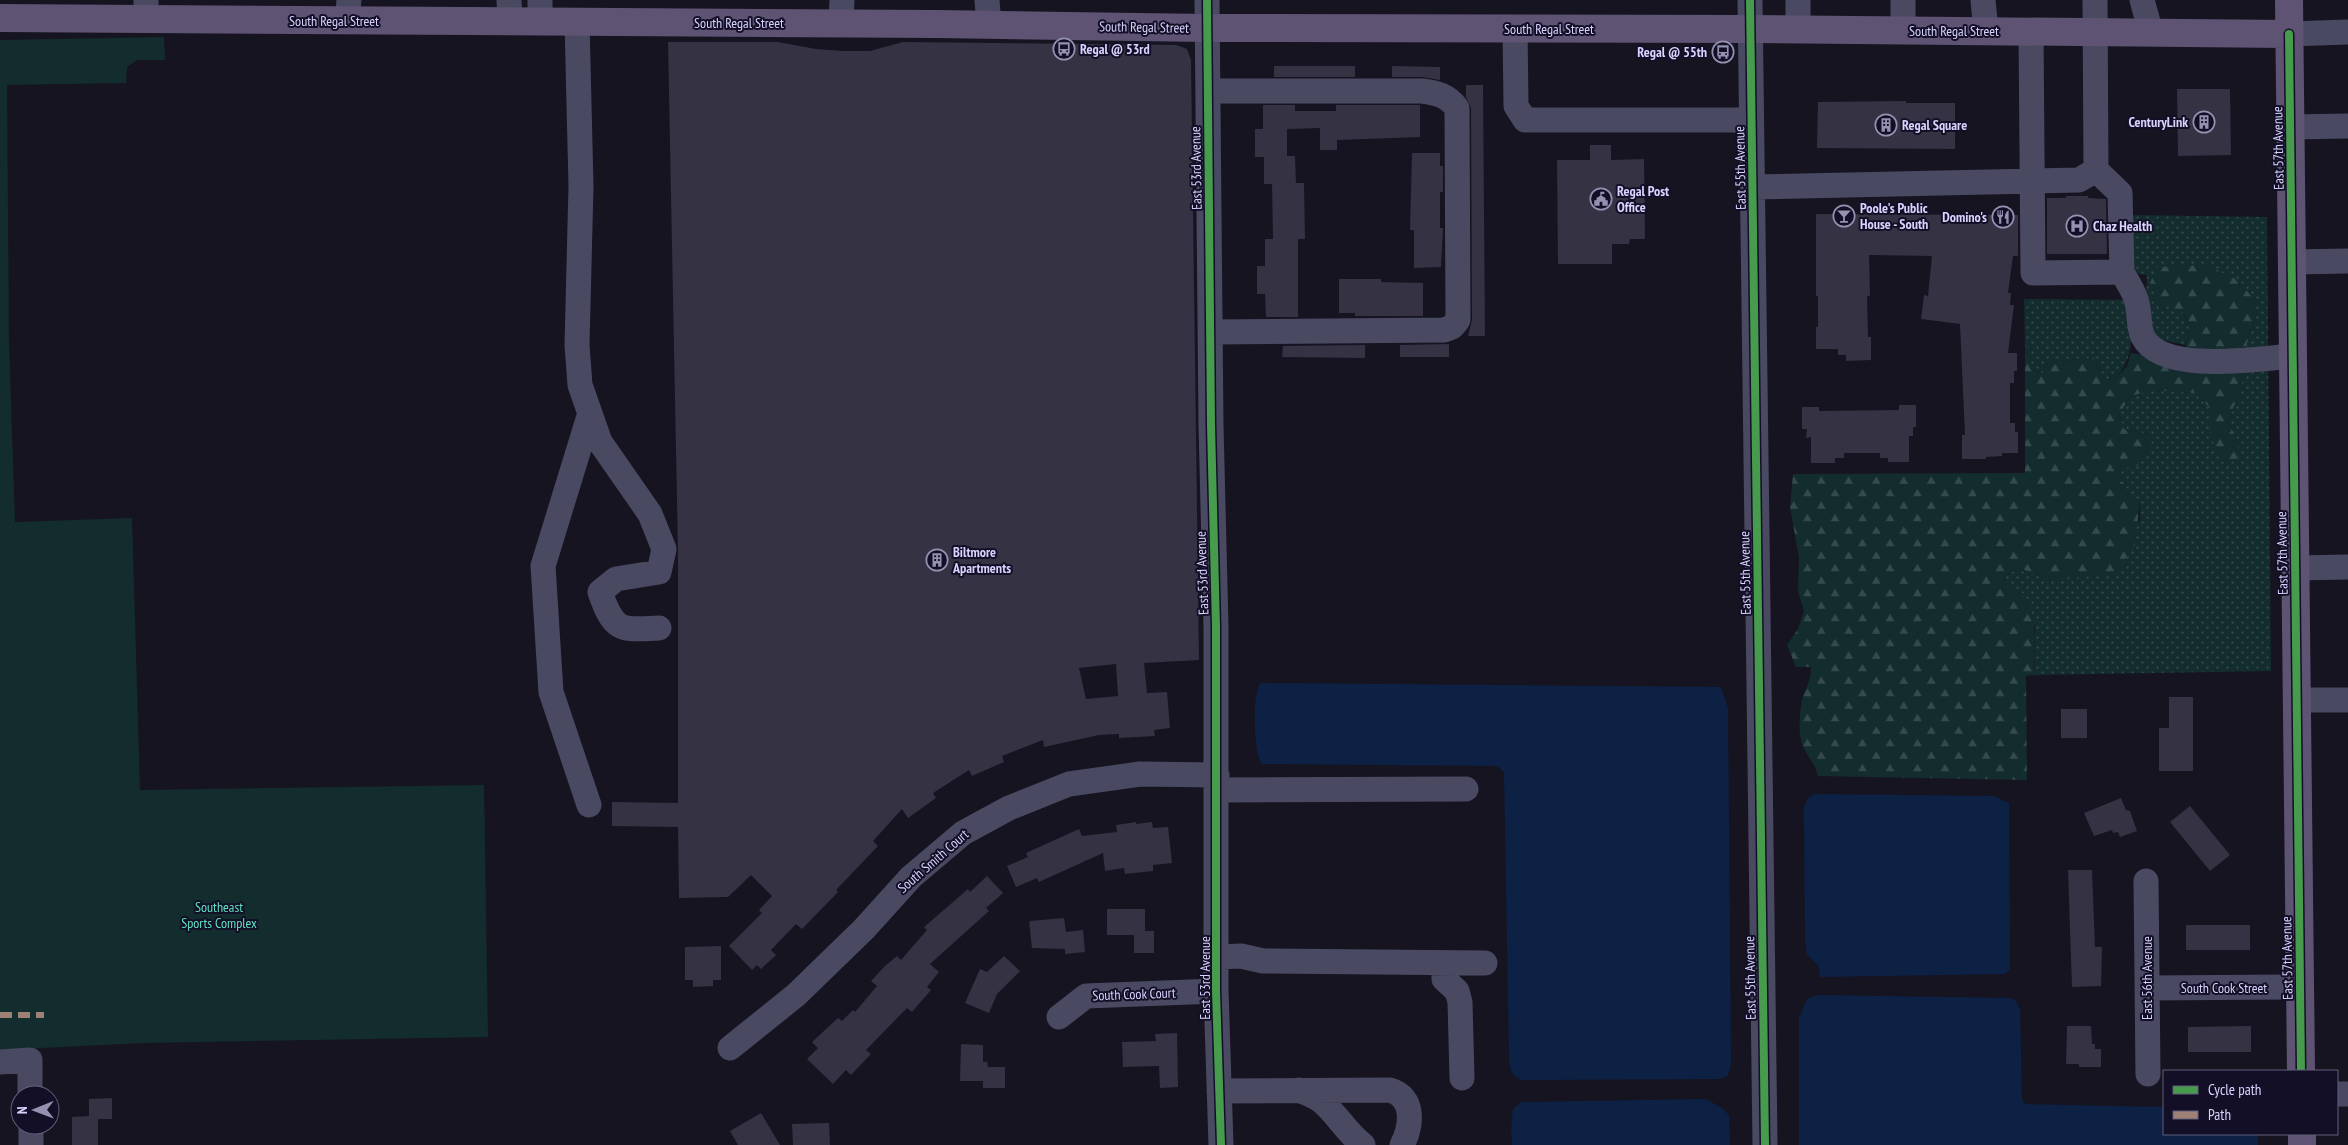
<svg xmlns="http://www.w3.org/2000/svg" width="2348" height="1145" font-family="'PT Sans Narrow',sans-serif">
<defs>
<pattern id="grass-dots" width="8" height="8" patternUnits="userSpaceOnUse" patternTransform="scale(1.25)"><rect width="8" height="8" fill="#132c2d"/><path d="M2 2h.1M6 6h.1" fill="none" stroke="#354a4c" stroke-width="1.8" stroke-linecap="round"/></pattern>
<pattern id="forest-firs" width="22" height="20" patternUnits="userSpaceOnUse" patternTransform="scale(1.25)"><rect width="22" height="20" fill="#132c2d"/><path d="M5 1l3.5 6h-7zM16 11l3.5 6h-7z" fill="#354a4c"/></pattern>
</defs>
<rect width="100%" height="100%" fill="#161421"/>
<path fill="url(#grass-dots)" d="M2131,215L2267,217L2271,671L2035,675V627L2022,593L2005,586L2004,576L2019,568L2052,580L2140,521V502L2118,480L2123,468L2138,465L2147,434L2124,429L2119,414L2131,396L2152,390L2195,393L2210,408V435L2238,441L2227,420L2241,392L2247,343L2256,317L2176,267H2157L2190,326L2185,345L2154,338L2146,300L2147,275L2138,274L2131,267Z
M2024,299L2129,300C2130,333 2138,353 2115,379L2105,380L2094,358L2048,362L2043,374L2031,368V350L2025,345Z"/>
<path fill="url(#forest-firs)" d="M2206,265L2238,280L2256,302V317L2247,343L2241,392L2227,420L2238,441V461L2221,462L2210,435V408L2195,393L2152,390L2131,396L2119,414L2124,429L2148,434L2150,448L2139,465L2123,469L2119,480L2140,502L2135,544L2116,574L2052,580L2019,568L2004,576L2005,586C2010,589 2019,590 2023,595C2040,613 2033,651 2035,675L2026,676L2027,780L1818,776C1814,759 1802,753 1800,735C1799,725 1800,711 1802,700C1805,689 1812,679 1811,667H1796L1787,645L1798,629L1804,611L1798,592L1799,558L1790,507L1793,474L2025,473V345L2031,350V368L2043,374L2048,362L2094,358L2105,380L2115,379L2127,366L2131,353L2156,356L2185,348L2190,325L2182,311L2159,304L2150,283L2157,267Z"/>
<path fill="#132c2d" d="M164,37L165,60H137L127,67L126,83L7,85L9,343L15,522L132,518L140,790L484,785L488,1037L144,1043L0,1050V40Z"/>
<path fill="#0d2144" d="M1261,683L1721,687L1728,709L1731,1064L1728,1076L1720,1079L1521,1080C1511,1075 1510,1070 1509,1059L1504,772L1498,766L1262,764C1253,754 1252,690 1261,683Z
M1814,794L1994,796L2009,803L2010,969L2005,974L1820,977L1818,965L1807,955L1805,942L1804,807L1808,798Z
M1818,995L2012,998L2017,1002L2020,1010L2022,1099L2025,1104L2164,1107V1134H2258V1145H1799V1018L1807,999Z
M1706,1099L1722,1108L1729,1115L1730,1145H1512L1511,1129L1513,1109L1522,1102Z"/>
<path fill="#343243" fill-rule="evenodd" d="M668,42H778L816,49L844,51H870L903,42L1176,45L1187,49L1191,60L1199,660L1144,663L1147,693L1167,692L1170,728L1154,730L1155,736L1119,738V734L1099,735L1044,747L1043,740L1002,756L1004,762L972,776L969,770L933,793L936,798L908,818L902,809L873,841L878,846L836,890L838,892L802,929L796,924L771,950L776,955L761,969L757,965L752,970L729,946L762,913L759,910L772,896L751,875L728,897L679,898L678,827L612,826V802L678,803V552ZM1116,664L1118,696L1086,699L1079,668Z
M1274,66H1355V77H1274Z
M1392,66L1440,67V80L1422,77H1392Z
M1466,85H1483L1485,336H1468L1472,320L1471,108L1466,97Z
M2177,89H2230L2231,155L2178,156Z
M1906,101V103H1955V149L1817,148L1818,102Z
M1263,105H1295V111H1336V105H1420V137L1337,140V150H1320V128L1287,129V156H1295L1296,183H1304L1305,239H1298V317H1266L1265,294H1257V266H1265V239H1273L1272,184H1264V157H1255V129H1263Z
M1590,145H1611V160L1644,159L1645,239H1630L1629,244H1612V264H1558L1557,160H1590Z
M1412,153H1440V166H1443V192H1440V228H1443L1441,267L1414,268V230H1410Z
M2066,196H2088V198L2106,199L2107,254H2047V198H2066Z
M1816,214L2018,215V256H2013L2008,293H2011L2010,305H2014L2008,353H2017V371H2014V383H2010V423H2015V432H2018V453H2002V456L1986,457V459H1962V435H1965L1960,324L1921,319L1924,295L1928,296L1932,256L1869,255L1870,296H1867L1868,337H1871V360L1846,361V355H1838V349H1816V327H1818V296H1816Z
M1339,279H1381V282L1423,283V316H1355V313H1339Z
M1449,344V357H1400V345Z
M1365,345V358L1282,357L1283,346Z
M1899,405H1916V427H1913V436H1909V462H1888V458H1880V453H1844V458H1835V463H1811V437L1806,438L1807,429H1802V407H1819V411L1899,410Z
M2169,697H2193V771H2159V728H2169Z
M2061,709H2087V738H2061Z
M2121,798L2126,810L2130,811L2137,831L2120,837L2118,832L2113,833L2112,830L2094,836L2084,813Z
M2190,806L2230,855L2210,871L2170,822Z
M1136,822V824L1152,822L1153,828L1168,827L1172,863L1153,865V871L1125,874L1124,868L1105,871L1103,853L1039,882L1037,878L1016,887L1007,866L1028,857L1026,853L1079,829L1082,836L1117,832L1116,825Z
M2068,870H2092L2095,947H2102L2101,986L2072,987Z
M987,876L1003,893L986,908L989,911L930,964L939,972L927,987L931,990L912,1012L907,1008L866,1050L871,1054L851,1075L846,1070L833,1084L807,1059L818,1048L812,1042L838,1018L842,1021L853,1010L855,1012L877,986L871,981L885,966L897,956L901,960L927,930L924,927L968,889L970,892Z
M1107,909H1145V931H1154V953H1134V935H1107Z
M1064,918L1066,932L1083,930L1085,952L1065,954V949L1032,948L1029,921L1031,923L1030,921Z
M2186,925H2250V950H2186Z
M721,946V980H713V986L693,987V980H685V947Z
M1004,956L1020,971L997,994L989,1013L965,1003L980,969L987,972Z
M2067,1026H2091L2092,1044H2095V1049H2101V1067H2079V1064H2066Z
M2251,1026V1052H2188V1027Z
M1177,1033L1178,1087L1160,1088L1159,1066L1123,1067L1122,1042L1156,1041L1155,1034Z
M961,1044L983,1045V1062H987L988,1067H1005V1088H983V1081H960Z
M112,1098V1119H98V1145H72V1117L89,1116V1099Z
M761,1113L780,1145H738L730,1131Z
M829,1123L830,1145H793L792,1124Z"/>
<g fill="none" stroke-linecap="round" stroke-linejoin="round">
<path stroke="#4a4962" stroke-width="25" d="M146,0V19
M509,0L510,21
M987,0L989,25
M1207,0L1211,425L1216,627V991L1221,1145
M1750,0L1765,1145
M1798,0V30
M1983,0L1986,31
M2142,0L2151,33
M347,21L349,0
M540,22V0
M577,22L581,186L577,345L580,385L600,442L650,514L664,549L659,572L616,579L600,592C614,632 620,630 659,628
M841,23L842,0
M1515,29L1516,106L1525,120H1751
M1903,30V0
M2031,31L2033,273L2122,272C2127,282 2135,292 2137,303C2140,313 2138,327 2143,337C2162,374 2256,359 2292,356
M2289,34L2348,32
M1208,91H1422C1437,93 1447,95 1457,108L1458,320L1452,327L1444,330L1211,332
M2290,127L2348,126
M2096,170L2120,193L2122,272
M1752,187L2079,180L2096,170L2095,0
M2292,262L2348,261
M2295,568L2348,567
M2296,700H2348
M1217,790L1466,789
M589,805L551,692L543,566L590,413
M2146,881L2148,1074
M1217,957L1241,956L1263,961L1485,963
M1444,963V979L1457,991L1460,1002L1462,1078
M2147,988L2300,987
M1059,1017L1086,996L1216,991
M730,1048L796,995L864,929L911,877L963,833L1009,808L1069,784L1140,774L1217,775
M0,1062L30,1060V1095
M1299,1090C1306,1093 1315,1096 1321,1101C1337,1114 1346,1132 1363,1145
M1219,1091L1390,1090C1415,1097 1412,1126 1402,1145
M2337,1094H2348
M31,1125V1145"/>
<path stroke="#5e5373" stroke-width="28" d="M2289,0L2301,1071
M0,18L936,24L1207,28L1750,29L2289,34
M2302,1134V1145"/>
<path stroke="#9e8076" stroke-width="6" stroke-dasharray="12 6" stroke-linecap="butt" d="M0,1015H44"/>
<g stroke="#130f26" stroke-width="11">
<path id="cycleway" d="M1207,0L1211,425L1216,627V991L1221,1145
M1750,0L1765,1145
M2289,34L2301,1071"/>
</g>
<use href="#cycleway" stroke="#469c4c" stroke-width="8"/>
</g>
<defs>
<g id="bus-ring" transform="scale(1.125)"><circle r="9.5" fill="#130f26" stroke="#9591b1" stroke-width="1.5"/><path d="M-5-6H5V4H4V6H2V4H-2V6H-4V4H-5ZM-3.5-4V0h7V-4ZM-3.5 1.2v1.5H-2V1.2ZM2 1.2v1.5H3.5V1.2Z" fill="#9591b1"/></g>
<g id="building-ring" transform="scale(1.125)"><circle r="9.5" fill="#130f26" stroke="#9591b1" stroke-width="1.5"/><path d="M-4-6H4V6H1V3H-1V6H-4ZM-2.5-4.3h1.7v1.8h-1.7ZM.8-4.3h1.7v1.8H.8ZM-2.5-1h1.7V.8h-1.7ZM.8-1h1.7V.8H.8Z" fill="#9591b1"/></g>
<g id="civic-ring" transform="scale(1.125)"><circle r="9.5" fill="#130f26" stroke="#9591b1" stroke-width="1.5"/><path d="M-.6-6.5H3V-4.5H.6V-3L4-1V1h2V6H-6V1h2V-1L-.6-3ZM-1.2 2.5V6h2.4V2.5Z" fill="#9591b1"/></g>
<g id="bar-ring" transform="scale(1.125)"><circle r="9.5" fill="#130f26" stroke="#9591b1" stroke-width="1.5"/><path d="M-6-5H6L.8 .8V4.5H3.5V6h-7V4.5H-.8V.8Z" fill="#9591b1"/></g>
<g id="restaurant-ring" transform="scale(1.125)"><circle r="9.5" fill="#130f26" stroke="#9591b1" stroke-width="1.5"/><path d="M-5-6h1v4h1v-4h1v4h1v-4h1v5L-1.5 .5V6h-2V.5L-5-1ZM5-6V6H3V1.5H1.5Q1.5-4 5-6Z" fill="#9591b1"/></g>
<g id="hospital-ring" transform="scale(1.125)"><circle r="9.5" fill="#130f26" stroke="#9591b1" stroke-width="1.5"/><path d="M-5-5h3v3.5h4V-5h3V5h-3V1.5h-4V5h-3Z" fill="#9591b1"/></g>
</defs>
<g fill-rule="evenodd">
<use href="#bus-ring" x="1064" y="49"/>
<use href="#bus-ring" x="1723" y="52"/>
<use href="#building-ring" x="2204" y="122"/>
<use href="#building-ring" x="1886" y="125"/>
<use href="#civic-ring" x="1601" y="199"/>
<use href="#bar-ring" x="1844" y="216"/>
<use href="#restaurant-ring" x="2003" y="217"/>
<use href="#hospital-ring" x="2077" y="226"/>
<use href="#building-ring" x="937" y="560"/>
</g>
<g text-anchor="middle" stroke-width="4" stroke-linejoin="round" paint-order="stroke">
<g font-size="14" fill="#d9d4ff" stroke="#130f26">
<text x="334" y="26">South Regal Street</text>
<text x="739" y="28">South Regal Street</text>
<text transform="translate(1144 27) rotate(1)" y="5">South Regal Street</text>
<text x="1549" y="34">South Regal Street</text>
<text x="1954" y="36">South Regal Street</text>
<text transform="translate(2278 148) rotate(-91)" y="5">East 57th Avenue</text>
<text transform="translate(1196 168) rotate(-91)" y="5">East 53rd Avenue</text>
<text transform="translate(1740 168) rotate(-91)" y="5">East 55th Avenue</text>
<text transform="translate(2282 553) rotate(-91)" y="5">East 57th Avenue</text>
<text transform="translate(1202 573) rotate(-92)" y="5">East 53rd Avenue</text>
<text transform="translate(1745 573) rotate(-91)" y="5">East 55th Avenue</text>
<text transform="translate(933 861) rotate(-41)" y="5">South Smith Court</text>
<text transform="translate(2287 958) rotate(-91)" y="5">East 57th Avenue</text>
<text transform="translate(1205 978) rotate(-90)" y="5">East 53rd Avenue</text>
<text transform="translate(1750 978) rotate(-91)" y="5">East 55th Avenue</text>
<text transform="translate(2147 978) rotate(-90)" y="5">East 56th Avenue</text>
<text x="2224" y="993">South Cook Street</text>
<text transform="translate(1134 994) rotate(-2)" y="5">South Cook Court</text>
</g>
<g font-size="14" font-weight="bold" fill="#d9d4ff" stroke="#130f26" text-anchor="start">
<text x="1080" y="54">Regal @ 53rd</text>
<text x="1707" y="57" text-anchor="end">Regal @ 55th</text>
<text x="2188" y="127" text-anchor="end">CenturyLink</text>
<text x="1902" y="130">Regal Square</text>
<text x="1617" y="196">Regal Post<tspan x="1617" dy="16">Office</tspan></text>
<text x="1860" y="213">Poole's Public<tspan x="1860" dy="16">House - South</tspan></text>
<text x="1987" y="222" text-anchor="end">Domino's</text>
<text x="2093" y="231">Chaz Health</text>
<text x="953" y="557">Biltmore<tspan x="953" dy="16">Apartments</tspan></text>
</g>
<g font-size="14" fill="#5fe0c0" stroke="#130f26">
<text x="219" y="912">Southeast<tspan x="219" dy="16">Sports Complex</tspan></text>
</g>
</g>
<rect x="2163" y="1070" width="175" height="65" fill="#130f26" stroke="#625e7d"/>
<rect x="2173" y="1086" width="25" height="8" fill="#469c4c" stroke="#625e7d"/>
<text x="2208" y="1095" font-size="15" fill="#d9d4ff">Cycle path</text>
<rect x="2173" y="1111" width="25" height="8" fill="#9e8076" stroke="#625e7d"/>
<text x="2208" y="1120" font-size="15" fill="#d9d4ff">Path</text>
<g transform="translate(35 1110) rotate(269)"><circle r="24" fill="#130f26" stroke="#625e7d"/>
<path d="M0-4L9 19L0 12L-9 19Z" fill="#9591b1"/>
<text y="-8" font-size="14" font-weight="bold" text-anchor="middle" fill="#d9d4ff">N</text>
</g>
</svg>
